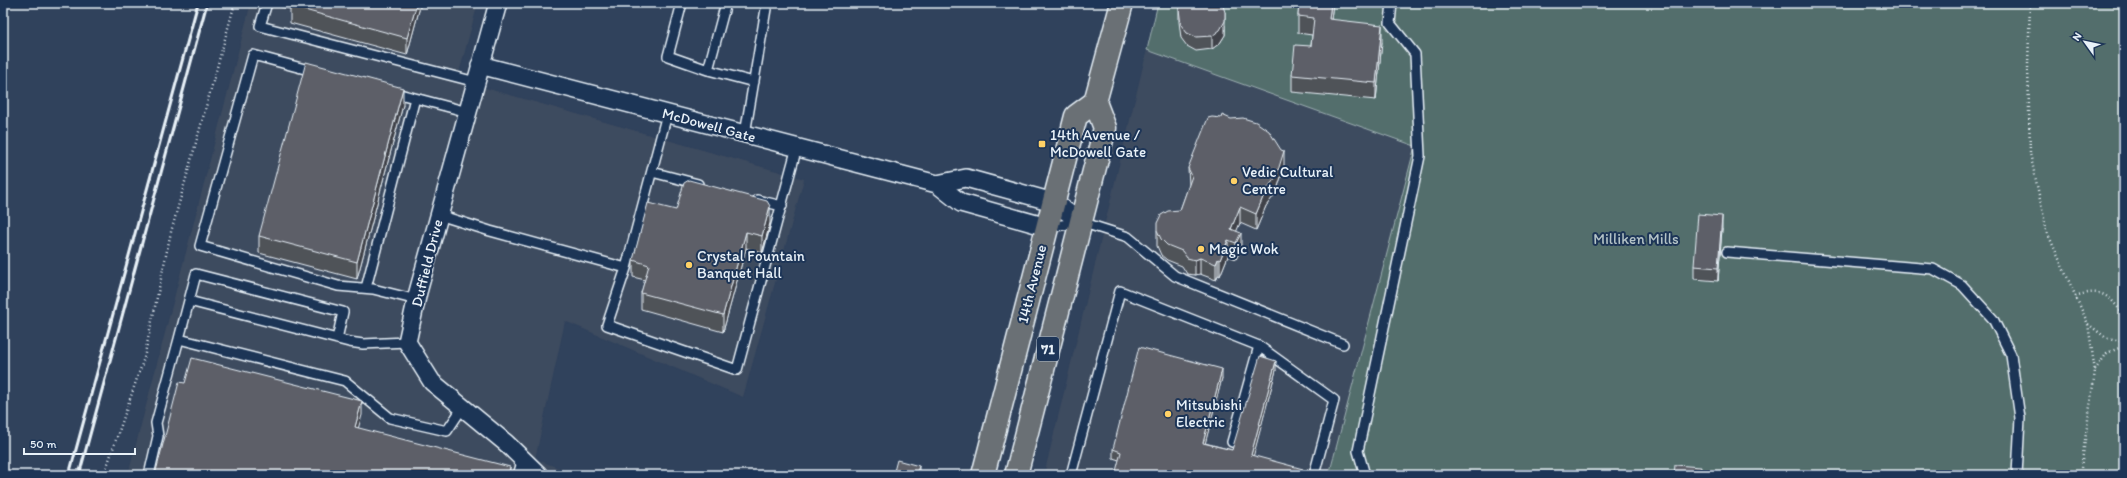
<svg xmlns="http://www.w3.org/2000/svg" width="2127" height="478" font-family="Itim,sans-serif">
<rect width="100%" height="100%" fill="#30425c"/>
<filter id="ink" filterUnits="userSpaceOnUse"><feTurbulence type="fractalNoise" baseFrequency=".025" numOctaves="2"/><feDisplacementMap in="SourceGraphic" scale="8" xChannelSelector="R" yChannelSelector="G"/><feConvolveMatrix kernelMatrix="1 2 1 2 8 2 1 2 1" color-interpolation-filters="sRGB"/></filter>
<g filter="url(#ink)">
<path fill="#3e4b5f" d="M251,3H478L457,80L804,179L743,397L565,321L535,459L577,475H128Z
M1147,50L1415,146L1329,475H1044Z"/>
<path fill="#536e6c" stroke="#9eb0b2" d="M1158,3H2124V475H1329L1415,146L1147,50Z"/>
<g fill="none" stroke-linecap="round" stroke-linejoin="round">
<g stroke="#e8f1f8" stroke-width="12">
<path id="lane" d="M267,3L260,26L476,82
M682,3L668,56L708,70L726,3
M708,70L754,82
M316,72L253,55L200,246L338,286L373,289L417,300
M392,92L468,112
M667,114L626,268L607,325L737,370L797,147
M745,134L767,3
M652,172L698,184
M757,200L782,206
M439,215L490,231L626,268
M1049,227L1081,222L1128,237L1175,276L1343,344
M1727,252L1933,269L1962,285L1993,319L2011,355L2020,418L2017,475
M366,288L415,98
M189,301L349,342L363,344L407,342
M179,339L196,274L343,312L337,339
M1259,346L1334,400L1314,475
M149,475L158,436L156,423L179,339L345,381L390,418L447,431L463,407
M518,475L523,459
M1071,475L1120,291L1259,346L1232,442
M1365,475L1358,451L1420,156L1415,54L1390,23L1392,3"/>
</g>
<g stroke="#e8f1f8" stroke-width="20">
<path id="street" d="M498,3L418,292L407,342L432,382L506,443L539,475
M480,65L937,184L961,203L1047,227
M937,184L966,178L1053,202L1081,222"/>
</g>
<g stroke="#e8f1f8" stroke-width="25">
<path id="primary" d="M983,475L1076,116L1095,102
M1016,475L1105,128L1095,102L1122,3"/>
</g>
<path stroke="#e8f1f8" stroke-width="2.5" stroke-dasharray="1 3" stroke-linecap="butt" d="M2030,3L2028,65L2030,153L2047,232L2088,324L2095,371L2080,475
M2075,296C2101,288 2109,294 2124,316
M2088,324L2105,337L2124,342
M2095,370L2107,353L2124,346
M104,475L144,358L171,232L235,3"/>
<use href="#lane" stroke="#1d3557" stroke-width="9"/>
<use href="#street" stroke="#1d3557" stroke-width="17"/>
<use href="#primary" stroke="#6b7074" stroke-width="22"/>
<path stroke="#e8f1f8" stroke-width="3" d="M69,475L198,3
M79,475L207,3"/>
</g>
<path fill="#505259" stroke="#e8f1f8" d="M281,3H421L407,55L290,23V9L281,7Z
M1299,3H1333L1331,19L1382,42L1376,100L1292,92V75L1311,46L1312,35L1298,33V16Z
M1179,9L1225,25V35L1220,43L1212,49L1196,51L1187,46L1181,38L1179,22Z
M403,105L357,279L259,253V236Z
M1284,167L1276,193L1266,206L1256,230L1240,223L1236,231L1241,249L1236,259L1228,256L1220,276L1218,275L1216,280L1200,274L1195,275L1187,274L1182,266L1167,260L1161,255L1157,246V230L1180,210L1189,185L1188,168Z
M676,210L770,223L762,253L746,248L723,332L641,309V293L645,280L633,277V260Z
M1722,229L1718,281L1694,279V266Z
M1276,370L1253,456L1303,475L1119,460L1113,458V449L1222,378L1205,443L1232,450Z"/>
<path fill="#414248" stroke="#e8f1f8" d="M417,3H421L407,55V38Z
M1331,3H1333L1329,36V19Z
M1225,12V35L1220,43L1212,49V36Z
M1382,25V42L1376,100V83Z
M403,88V105L357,279V262Z
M1284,151V167L1276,193L1266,206L1256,230V214L1266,190Z
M770,206V223L762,253V236Z
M1240,207V223L1232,242L1231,229Z
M1722,216V229L1718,281V268Z
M746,232V248L723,332V315Z
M1241,233V249L1236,259V243Z
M1228,240V256L1220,276V260Z
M1200,258V274L1195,275V260Z
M1218,259V275L1216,280V264Z
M1276,361V370L1251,465V455Z
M1222,369V378L1203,452V443Z
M362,401V415L355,440V427Z
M919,466V475H916Z
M510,467V475H508Z"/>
<path fill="#5d5f67" stroke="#e8f1f8" d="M291,3H417L407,38L290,6Z
M1184,3H1222L1225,12V21L1220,30L1212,36L1196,37L1187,33L1181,25L1179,9Z
M1299,3H1331L1329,19L1382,25L1376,83L1292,75L1295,45L1311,46L1314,18L1298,16Z
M306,62L403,88L357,262L259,236Z
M1222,115L1231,119L1243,118L1256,122L1269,131L1281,150L1284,151L1276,177L1266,190L1256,214L1240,207L1231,229L1241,233L1236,243L1228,240L1220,260L1218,259L1216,264L1200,258L1195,260L1187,258L1182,251L1167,245L1161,239L1157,230V223L1161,215L1168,211L1180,210L1192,176L1188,168L1208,118L1212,117L1221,118Z
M689,180L767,201L770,206L762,236L746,232L723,315L641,293L649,265L633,260L648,203L676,210L684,183Z
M1698,214L1722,216L1718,268L1694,266Z
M1139,347L1222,369L1203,443L1232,450L1260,356L1276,361L1251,455L1303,469L1301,475H1115L1121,452L1113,449Z
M192,358L362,401L355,427L510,467L508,475H155L179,382L185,383Z
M897,460L919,466L916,475H893Z
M1675,465L1701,467L1700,475H1674Z"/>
</g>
<g fill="#ffd166" stroke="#1d3557" stroke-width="1.5">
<rect x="1038" y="140" width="8" height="8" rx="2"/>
<circle cx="1234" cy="181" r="4"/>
<circle cx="1201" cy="249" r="4"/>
<circle cx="689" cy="265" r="4"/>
<circle cx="1168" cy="414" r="4"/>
</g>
<g text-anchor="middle" stroke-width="4" stroke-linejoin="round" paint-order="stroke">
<rect fill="#1d3557" stroke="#abb9c8" stroke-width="1" x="1037" y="337" width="22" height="24" rx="3"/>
<g font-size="14" font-weight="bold" fill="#e8f1f8">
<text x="1048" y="354">71</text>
</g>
<g font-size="15" fill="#e8f1f8" stroke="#1d3557">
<text transform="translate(709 125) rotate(15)" y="5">McDowell Gate</text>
<text transform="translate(427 263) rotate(-76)" y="5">Duffield Drive</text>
<text transform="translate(1032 284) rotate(-76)" y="5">14th Avenue</text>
</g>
<g font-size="15" fill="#e8f1f8" stroke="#1d3557" text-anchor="start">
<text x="1050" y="140">14th Avenue /<tspan x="1050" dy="17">McDowell Gate</tspan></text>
<text x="1242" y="177">Vedic Cultural<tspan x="1242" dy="17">Centre</tspan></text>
<text x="1209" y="254">Magic Wok</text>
<text x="697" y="261">Crystal Fountain<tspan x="697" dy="17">Banquet Hall</tspan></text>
<text x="1176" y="410">Mitsubishi<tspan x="1176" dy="17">Electric</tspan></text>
</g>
<g font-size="15" fill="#b4c3c7" stroke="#1d3557">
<text x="1636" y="244">Milliken Mills</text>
</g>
</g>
<rect width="2127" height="478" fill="none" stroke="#1d3557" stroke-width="16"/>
<rect x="8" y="8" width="2111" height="462" fill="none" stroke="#e8f1f8" stroke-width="1.5" filter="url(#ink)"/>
<g transform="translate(2085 42) rotate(303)" stroke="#1d3557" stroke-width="3" paint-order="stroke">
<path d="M0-3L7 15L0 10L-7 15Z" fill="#e8f1f8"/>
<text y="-6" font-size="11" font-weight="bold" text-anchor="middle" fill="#e8f1f8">N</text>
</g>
<path d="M24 448v6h111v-6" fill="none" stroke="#e8f1f8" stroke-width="2"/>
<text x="30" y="448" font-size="12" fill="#e8f1f8" stroke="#1d3557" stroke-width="3" paint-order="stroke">50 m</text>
</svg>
